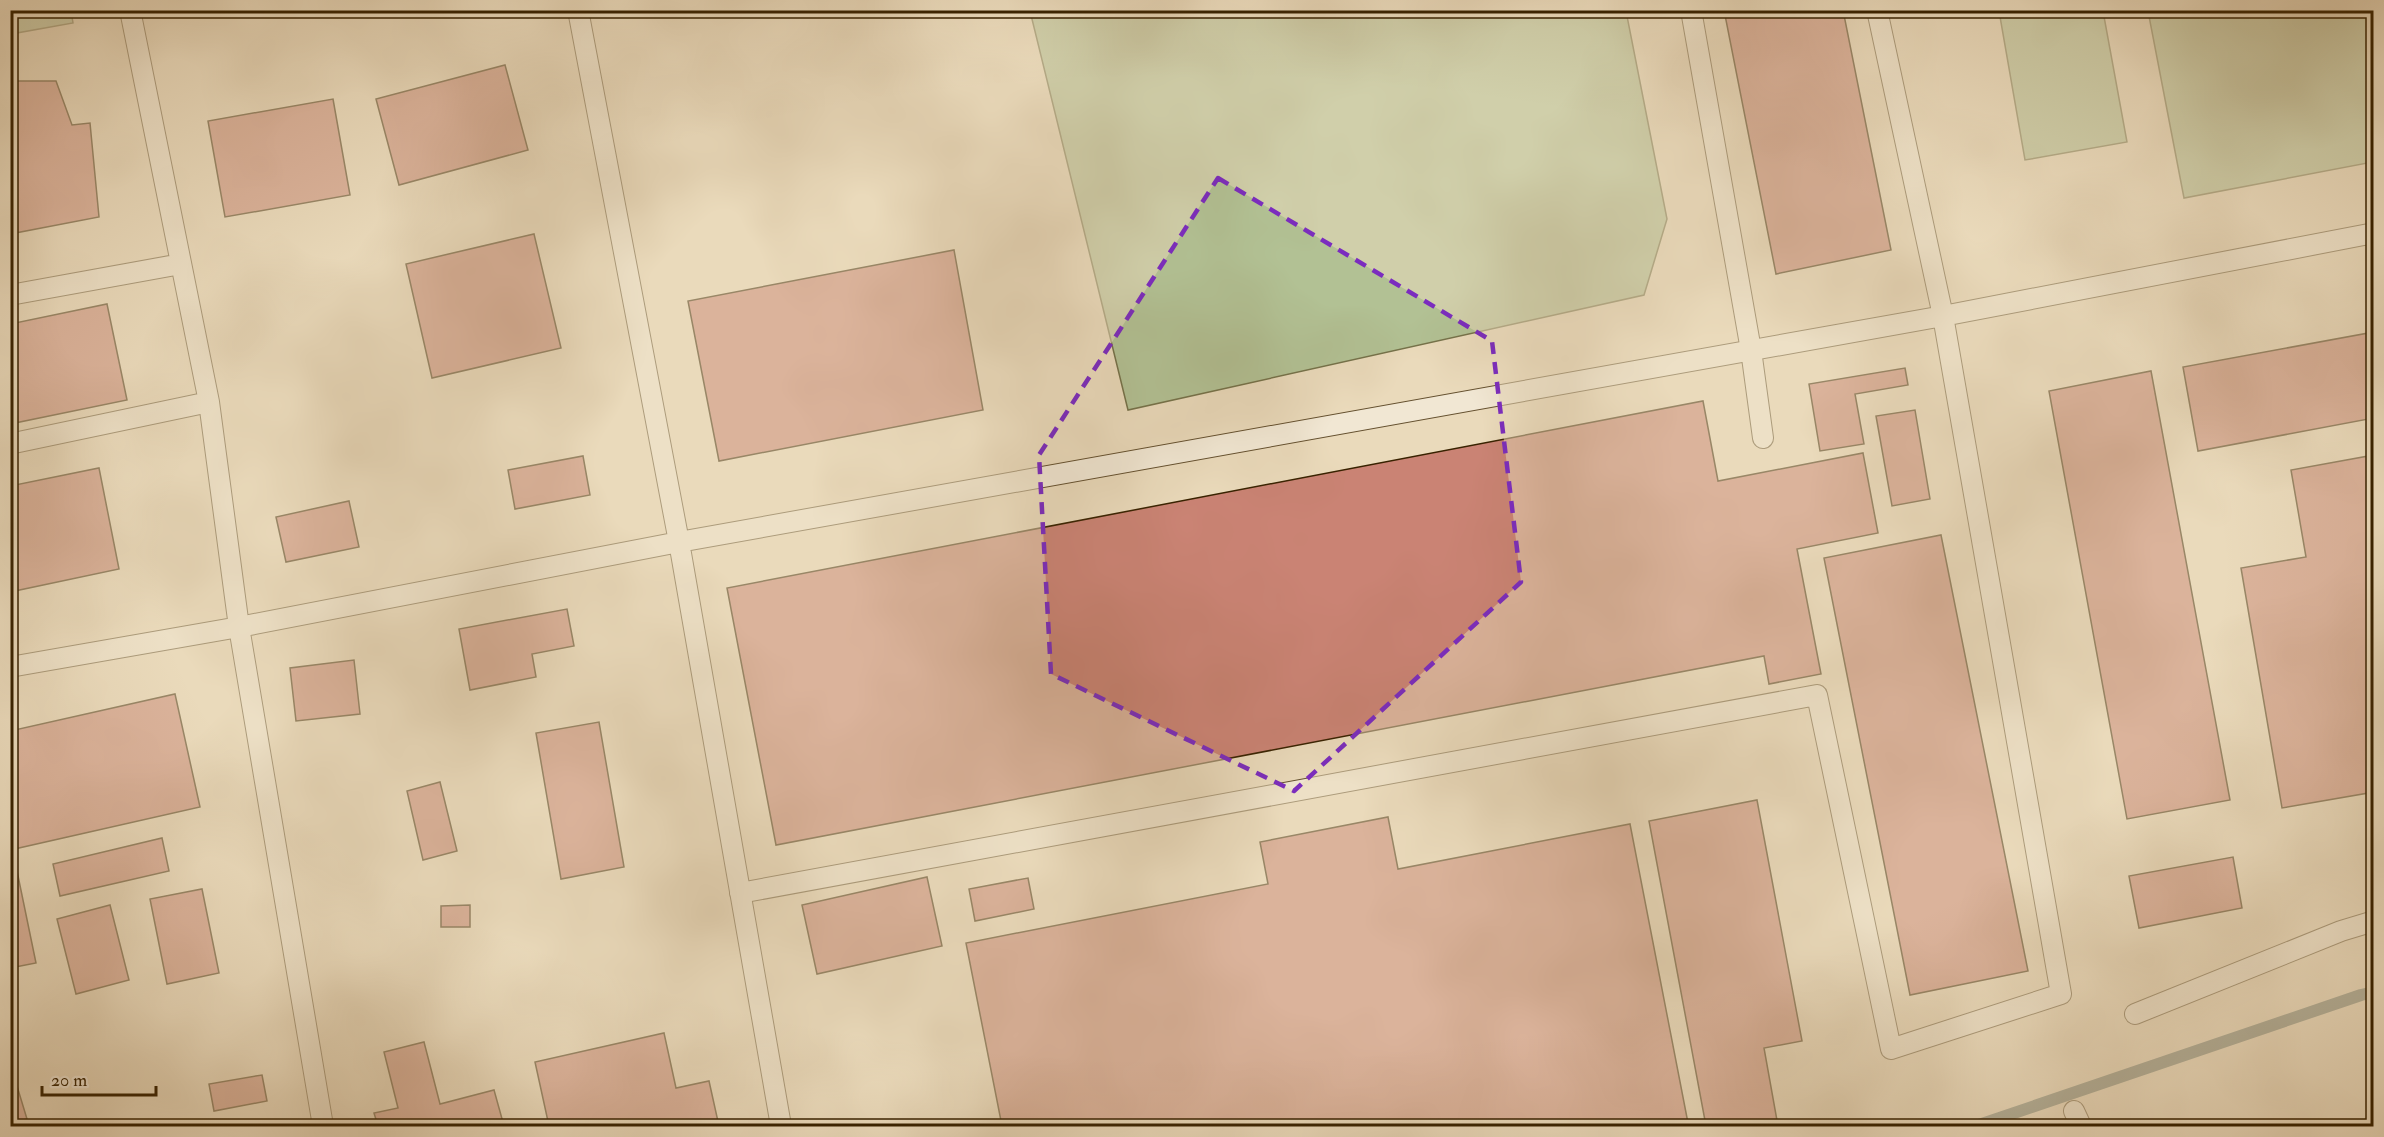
<svg xmlns="http://www.w3.org/2000/svg" width="2384" height="1137" font-family="'IM FELL Double Pica',serif">
<rect width="100%" height="100%" fill="#eadabb"/>
<filter id="stains"><feTurbulence type="fractalNoise" baseFrequency=".00333" numOctaves="4"/><feColorMatrix values="0 0 0 0 .2 0 0 0 0 .09 0 0 0 0 .02 0 0 0 .5 -.17"/></filter>
<radialGradient id="worn" r=".72"><stop offset=".6" stop-color="#630" stop-opacity="0"/><stop offset="1" stop-color="#630" stop-opacity=".3"/></radialGradient>
<path fill="#b2c194" stroke="#75724a" stroke-width="1.5" d="M11,10L71,11L73,23L11,34Z
M1030,11H1626L1667,219L1644,295L1128,410Z
M1999,11H2103L2127,142L2025,160Z
M2148,11H2373V162L2184,198Z"/>
<g fill="none" stroke-linecap="round" stroke-linejoin="round">
<path stroke="#737c6f" stroke-width="12" d="M1976,1126L2361,995L2374,992"/>
</g>
<path fill="#ca8374" stroke="#382200" stroke-width="1.5" d="M1724,10H1843L1891,250L1776,274Z
M505,65L528,150L399,185L376,99Z
M10,81H56L72,125L90,123L99,217L10,234Z
M333,99L350,195L225,217L208,121Z
M534,234L561,348L432,378L406,264Z
M954,250L983,410L719,461L688,301Z
M107,304L127,400L10,424V324Z
M2374,332V418L2198,451L2183,367Z
M1905,368L1908,385L1855,394L1864,444L1820,451L1809,384Z
M2151,371L2230,800L2127,819L2049,391Z
M1703,401L1718,481L1863,453L1878,533L1797,549L1821,674L1769,684L1764,656L776,845L727,588Z
M1915,410L1930,499L1892,506L1876,416Z
M2374,455V792L2282,808L2241,568L2306,557L2291,470Z
M583,456L590,495L515,509L508,470Z
M99,468L119,569L10,592V486Z
M349,501L359,547L286,562L276,517Z
M1941,535L2028,971L1910,995L1824,558Z
M567,609L574,646L532,654L536,677L470,690L459,629Z
M354,660L360,714L296,721L290,668Z
M175,694L200,807L10,850V731Z
M599,722L624,867L561,879L536,733Z
M440,782L457,851L423,860L407,791Z
M1757,800L1802,1041L1764,1048L1778,1126H1706L1649,821Z
M1388,817L1398,869L1630,824L1688,1123L1669,1126H1002L966,943L1268,884L1260,842Z
M162,838L169,871L60,896L53,864Z
M2233,857L2242,908L2139,928L2129,876Z
M17,871L36,963L10,968V872Z
M927,877L942,946L817,974L802,905Z
M1028,878L1034,909L975,921L969,889Z
M202,889L219,973L167,984L150,899Z
M110,905L129,980L76,994L57,919Z
M470,905V927H441V906Z
M664,1033L676,1088L709,1081L719,1126H549L535,1062Z
M424,1042L440,1104L494,1090L504,1126H378L374,1113L398,1108L384,1052Z
M10,1063L27,1119L10,1124Z
M262,1075L267,1101L214,1111L209,1084Z"/>
<g fill="none" stroke-linecap="round" stroke-linejoin="round">
<g stroke="#64502f" stroke-width="22">
<path id="lane" d="M130,10L209,402L239,627L323,1126
M578,10L679,542L781,1126
M1691,10L1751,350L1763,438
M10,295L181,264
M14,443L209,402
M10,667L239,627L679,542L1943,316L2374,233
M740,893L1817,695L1891,1049L2061,994L1943,316L1877,10
M2135,1014L2341,931L2374,921
M2074,1111L2081,1126"/>
</g>
<use href="#lane" stroke="#f1e7d3" stroke-width="20"/>
</g>
<path d="M0 0H2384V1137H0ZM1218,178L1492,341L1521,582L1294,791L1051,674L1039,455Z" fill="#eadabb" fill-opacity=".55" fill-rule="evenodd"/>
<path fill="none" stroke="#7b2cbf" stroke-width="4.5" stroke-dasharray="12 8" stroke-linejoin="round" d="M1218,178L1492,341L1521,582L1294,791L1051,674L1039,455Z"/>
<rect width="2384" height="1137" fill="none" stroke="#eadabb" stroke-width="36"/>
<rect x="12" y="12" width="2360" height="1113" fill="none" stroke="#382200" stroke-width="3"/>
<rect x="18" y="18" width="2348" height="1101" fill="none" stroke="#382200" stroke-width="1.5"/>
<path d="M42 1086v9h114v-9" fill="none" stroke="#382200" stroke-width="3"/>
<text x="51" y="1086" font-size="18" fill="#382200" stroke="#f1e7d3" stroke-width="4.5" paint-order="stroke">20 m</text>
<rect width="100%" height="100%" filter="url(#stains)"/>
<rect width="100%" height="100%" fill="url(#worn)"/>
</svg>
